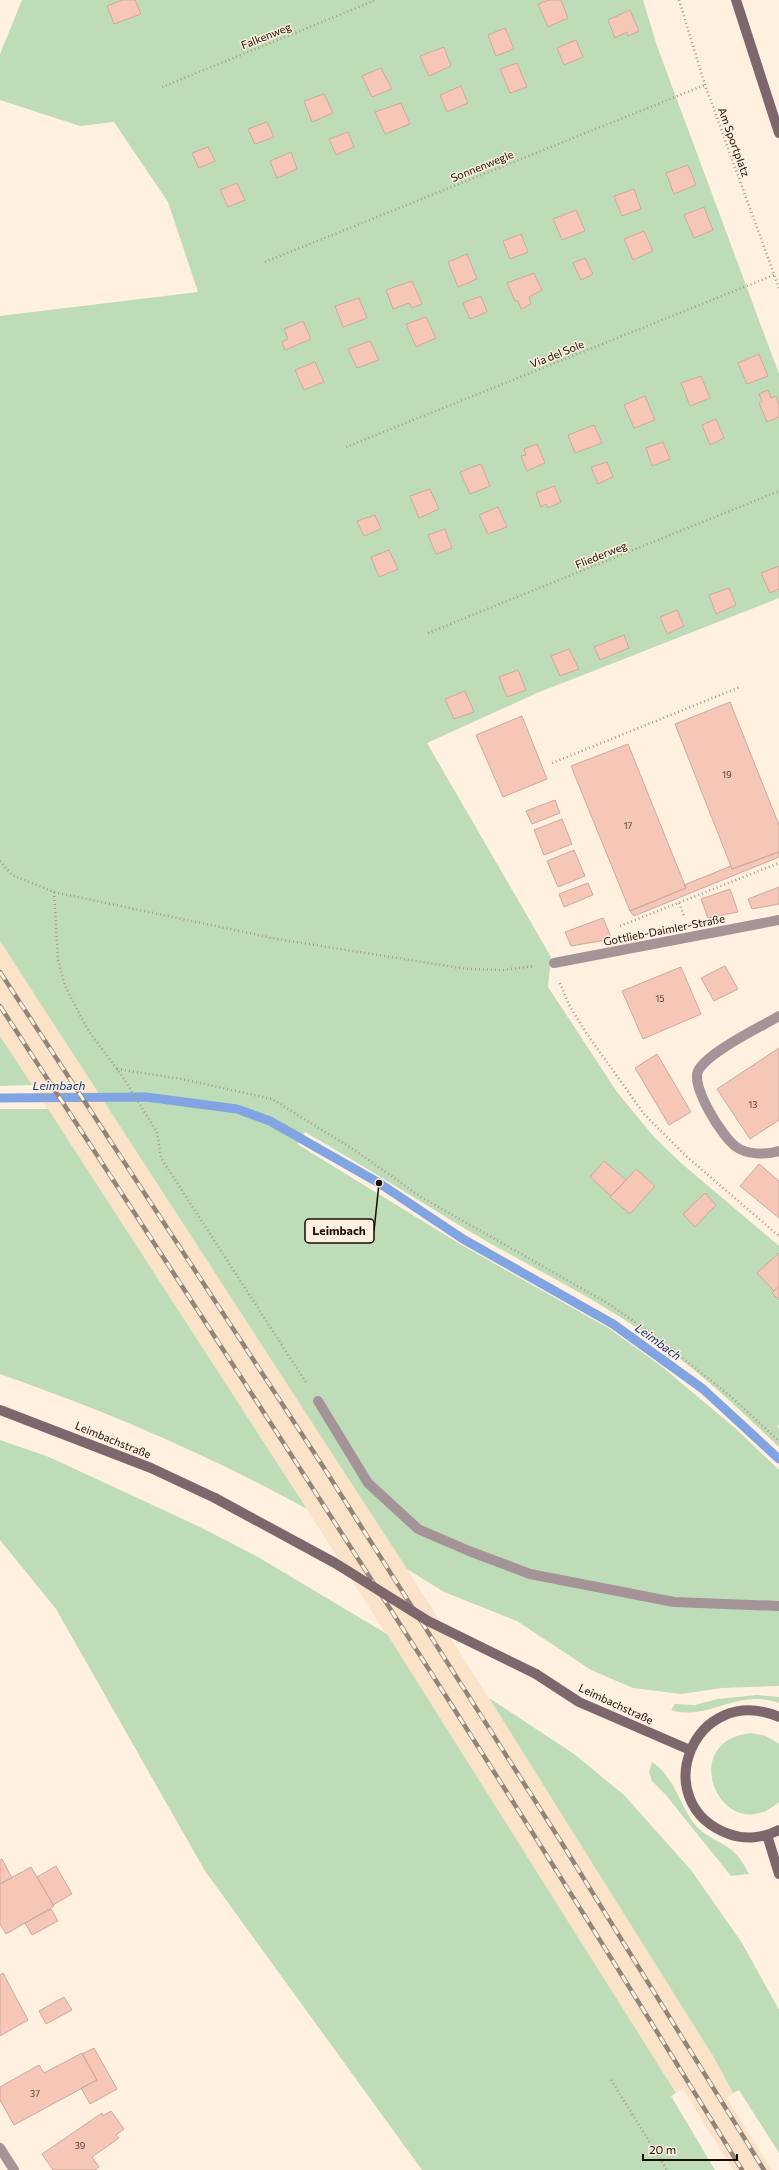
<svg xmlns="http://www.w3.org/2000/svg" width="779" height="2170" font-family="Commissioner,sans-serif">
<rect width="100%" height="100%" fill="#fff0e0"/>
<path fill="#fbe3c9" d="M0,941L337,1459L577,1837L713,2056L733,2093L727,2098L772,2170H733L683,2089L676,2093L293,1487L0,1036Z"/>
<path fill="#bedcb8" d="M22,0H643L657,46L779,374V598L537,693L427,743L551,957L548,987L617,1092L654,1137L681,1163L779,1246V1425L777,1426L779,1429V1447C744,1414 709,1380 670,1351C613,1308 548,1276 486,1241C425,1205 366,1167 305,1132L297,1144L460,1244L610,1329L661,1366L735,1428L779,1470V1686L722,1688L681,1694L633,1688L591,1670L517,1621L444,1592L407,1569L0,941V316L198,292L168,202L114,122L80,126L0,100V54Z
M0,1036L32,1085L0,1086Z
M0,1109H48L307,1509C209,1455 106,1411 0,1374Z
M0,1440L49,1457L200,1527L258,1557L387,1634L676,2093L671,2096L715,2170H422L205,1871L56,1609L0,1540Z
M757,1695L779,1697V1703C736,1688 708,1722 671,1710L675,1704L695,1705L718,1699Z
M489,1698L574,1754L624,1795L691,1870L742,1943L779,2010V2153L739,2090L733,2093L713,2056Z
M751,1733L766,1736L779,1744V1802C723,1851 674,1741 751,1733Z
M652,1762C676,1778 679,1806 697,1827C708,1839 724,1842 735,1853C741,1859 745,1867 749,1874L731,1876L665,1794L652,1781L649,1772Z"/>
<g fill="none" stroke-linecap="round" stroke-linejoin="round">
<path stroke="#80a5e2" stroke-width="9" d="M0,1098L146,1097L237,1109L270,1121L379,1183L463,1239L613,1324L703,1389L779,1459"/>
</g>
<path fill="#f6c6b6" stroke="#ccaa9f" d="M122,0H135L141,14L114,24L107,6Z
M549,0H561L568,18L548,27L538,4Z
M630,10L639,31L628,36L627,32L615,38L608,20Z
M505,28L514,49L496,56L488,35Z
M576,40L583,57L564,65L557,48Z
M444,47L451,66L429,76L420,56Z
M517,63L527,87L510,93L500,69Z
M381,68L392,89L372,97L362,76Z
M461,86L468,103L447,112L440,95Z
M324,94L333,113L312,122L304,101Z
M401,103L410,124L385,134L375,112Z
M267,122L274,137L255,144L248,129Z
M348,132L354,147L336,155L329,139Z
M208,147L215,161L199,168L192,153Z
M291,152L297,169L277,178L270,161Z
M688,165L696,185L674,194L666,173Z
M237,183L245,200L228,207L220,190Z
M634,189L641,209L622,216L614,196Z
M704,207L713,230L694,238L684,215Z
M576,210L585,231L562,240L553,219Z
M644,231L653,251L633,260L624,239Z
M521,234L528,252L510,259L503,241Z
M467,254L477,279L458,287L448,262Z
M585,258L593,274L581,280L573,263Z
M534,273L542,290L529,297L531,304L521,309L518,301H515L507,283Z
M412,281L422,304L412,308L409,303L393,309L386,290Z
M481,296L487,312L470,319L463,303Z
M359,298L367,318L343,327L335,306Z
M426,317L436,338L416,347L406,324Z
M303,321L311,339L285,350L282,342L288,339L284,329Z
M370,341L379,360L357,368L348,349Z
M759,354L768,376L747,384L738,363Z
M315,362L324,382L304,390L295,370Z
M701,376L710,398L690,406L681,383Z
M768,390L771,398L776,396L779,405V417L767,422L759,403L762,401L759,394Z
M645,396L655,420L634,428L624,405Z
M716,419L724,438L710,445L702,425Z
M594,425L602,443L575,453L568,435Z
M663,442L670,459L652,466L646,448Z
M537,444L545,463L527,471L521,456L526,455L524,449Z
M607,462L613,477L598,484L591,467Z
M481,464L490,486L470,494L460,472Z
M554,486L561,502L548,508L546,504L541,507L536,493Z
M430,489L439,509L419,518L410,496Z
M498,507L507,527L488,534L479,515Z
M375,515L381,529L364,536L357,521Z
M445,529L452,548L436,554L428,535Z
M389,550L398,569L379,577L371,557Z
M779,566V589L770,593L761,573Z
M729,588L736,605L716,614L709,595Z
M677,610L684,626L667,634L660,617Z
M624,635L629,648L600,660L594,647Z
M569,649L579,669L560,676L551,656Z
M518,670L526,690L507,697L499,677Z
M465,691L474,712L454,719L445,699Z
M730,702L779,825V852L732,869L675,724Z
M522,716L547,779L503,797L476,735Z
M628,744L686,888L630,911L571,766Z
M555,800L560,813L532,824L526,811Z
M562,819L572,844L544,855L534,830Z
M574,850L585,876L558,887L547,861Z
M779,852V857L634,916L630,911L686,888L684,885L731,866L732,869Z
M588,883L593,895L564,907L559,894Z
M779,887V904L752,909L748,899Z
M730,889L738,912L708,918L701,899Z
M603,918L612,939L571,946L565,932Z
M725,966L738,989L714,1001L701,978Z
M681,967L701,1014L643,1039L622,991Z
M779,1048V1120L750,1139L717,1089Z
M657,1054L691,1112L669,1125L635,1068Z
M604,1161L626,1180L611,1196L590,1177Z
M759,1164L779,1181V1218L740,1186Z
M636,1169L655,1186L630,1214L610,1197Z
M705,1193L716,1205L695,1227L683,1214Z
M779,1253V1286L774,1291L757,1273Z
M779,1286V1300L772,1293Z
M2,1859L12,1878L0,1884V1860Z
M56,1866L72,1894L53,1905L37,1877Z
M31,1867L54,1906L6,1934L0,1924V1884Z
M51,1909L58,1921L32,1935L25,1923Z
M3,1973L28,2020L0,2036V1975Z
M64,1997L72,2010L46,2024L39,2011Z
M94,2048L117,2089L90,2104L81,2088L97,2080L82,2054Z
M82,2053L97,2080L14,2125L0,2100V2087L39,2065L44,2073Z
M111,2111L124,2129L116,2135L119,2138L92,2157L99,2167L95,2170H53L42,2154L102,2113L103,2116Z"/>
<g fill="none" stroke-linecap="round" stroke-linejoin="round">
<path stroke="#a6998c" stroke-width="2.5" stroke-dasharray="1 3" stroke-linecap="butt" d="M679,0L705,85L779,288
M162,87L376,0
M265,262L705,85
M346,447L774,275
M428,633L779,491
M552,763L740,687
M0,861L12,875L54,892L277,939L467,969L503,970L534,966
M54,892L58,959L65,986L88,1030L122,1076L157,1132L161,1158L307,1384
M679,903L684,916
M620,926L779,863
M560,983L569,1005L587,1034L644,1114L686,1156L779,1236
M117,1069L182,1079L272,1099L356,1151L421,1197L609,1304L655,1336L729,1395L779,1441
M611,2080L667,2170"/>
<path stroke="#a49497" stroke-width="10" d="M779,1016C759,1028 708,1052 698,1071C691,1087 722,1136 735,1146C746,1155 766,1155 779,1151
M318,1401L368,1483L418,1529L469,1551L530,1574L674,1602L779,1606"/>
<path stroke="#a49497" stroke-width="10" d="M554,963L779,920
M0,2148L14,2170"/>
<path stroke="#7e676c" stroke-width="10" d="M736,0L779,133
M0,1410L151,1468L215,1498
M536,1674L579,1702L690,1750
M779,1717C693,1681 646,1804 729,1834C745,1840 764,1838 779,1830
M767,1835L779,1874"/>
<g stroke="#918579" stroke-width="4.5">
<path id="rail" d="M0,972L324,1468L563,1845L764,2170
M0,1006C251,1392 502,1777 742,2170"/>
</g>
<use href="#rail" stroke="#fff0e0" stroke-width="3" stroke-dasharray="9" stroke-linecap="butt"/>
<path stroke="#7e676c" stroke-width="10" d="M215,1498L335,1563L428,1621L536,1674"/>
</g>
<g text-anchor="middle" stroke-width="3" stroke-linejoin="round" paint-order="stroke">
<g font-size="9" fill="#4e3b31">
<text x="727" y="778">19</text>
<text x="628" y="829">17</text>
<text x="660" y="1002">15</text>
<text x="753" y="1108">13</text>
<text x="35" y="2097">37</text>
<text x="80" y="2149">39</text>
</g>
<g font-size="11" fill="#160d05" stroke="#fff0e0">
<text transform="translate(266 36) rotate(-22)" y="4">Falkenweg</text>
<text transform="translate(734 142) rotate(70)" y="4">Am Sportplatz</text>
<text transform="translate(482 166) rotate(-22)" y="4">Sonnenwegle</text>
<text transform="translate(557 354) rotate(-22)" y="4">Via del Sole</text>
<text transform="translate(601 555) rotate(-22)" y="4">Fliederweg</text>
<text transform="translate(664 930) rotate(-11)" y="4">Gottlieb-Daimler-Straße</text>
<text transform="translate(113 1440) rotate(22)" y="4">Leimbachstraße</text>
<text transform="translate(616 1704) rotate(25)" y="4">Leimbachstraße</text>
</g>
<g font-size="12" font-style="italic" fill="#073278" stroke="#fff0e0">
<text x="59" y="1090">Leimbach</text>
<text transform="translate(658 1342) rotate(36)" y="4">Leimbach</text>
</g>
</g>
<path fill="none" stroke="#160d05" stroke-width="1.5" d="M379 1183L374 1231"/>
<circle fill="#160d05" stroke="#fff0e0" stroke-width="1.5" cx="379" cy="1183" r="4"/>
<rect fill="#fff0e0" stroke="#160d05" stroke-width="1.5" x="305" y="1219" width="69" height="24" rx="4"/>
<g font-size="12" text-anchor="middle" font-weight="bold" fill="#160d05">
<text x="339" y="1235">Leimbach</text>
</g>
<path d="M643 2154v6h94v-6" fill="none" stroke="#160d05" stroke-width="2"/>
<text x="649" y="2154" font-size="12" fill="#160d05" stroke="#fff0e0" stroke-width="3" paint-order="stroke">20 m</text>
</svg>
